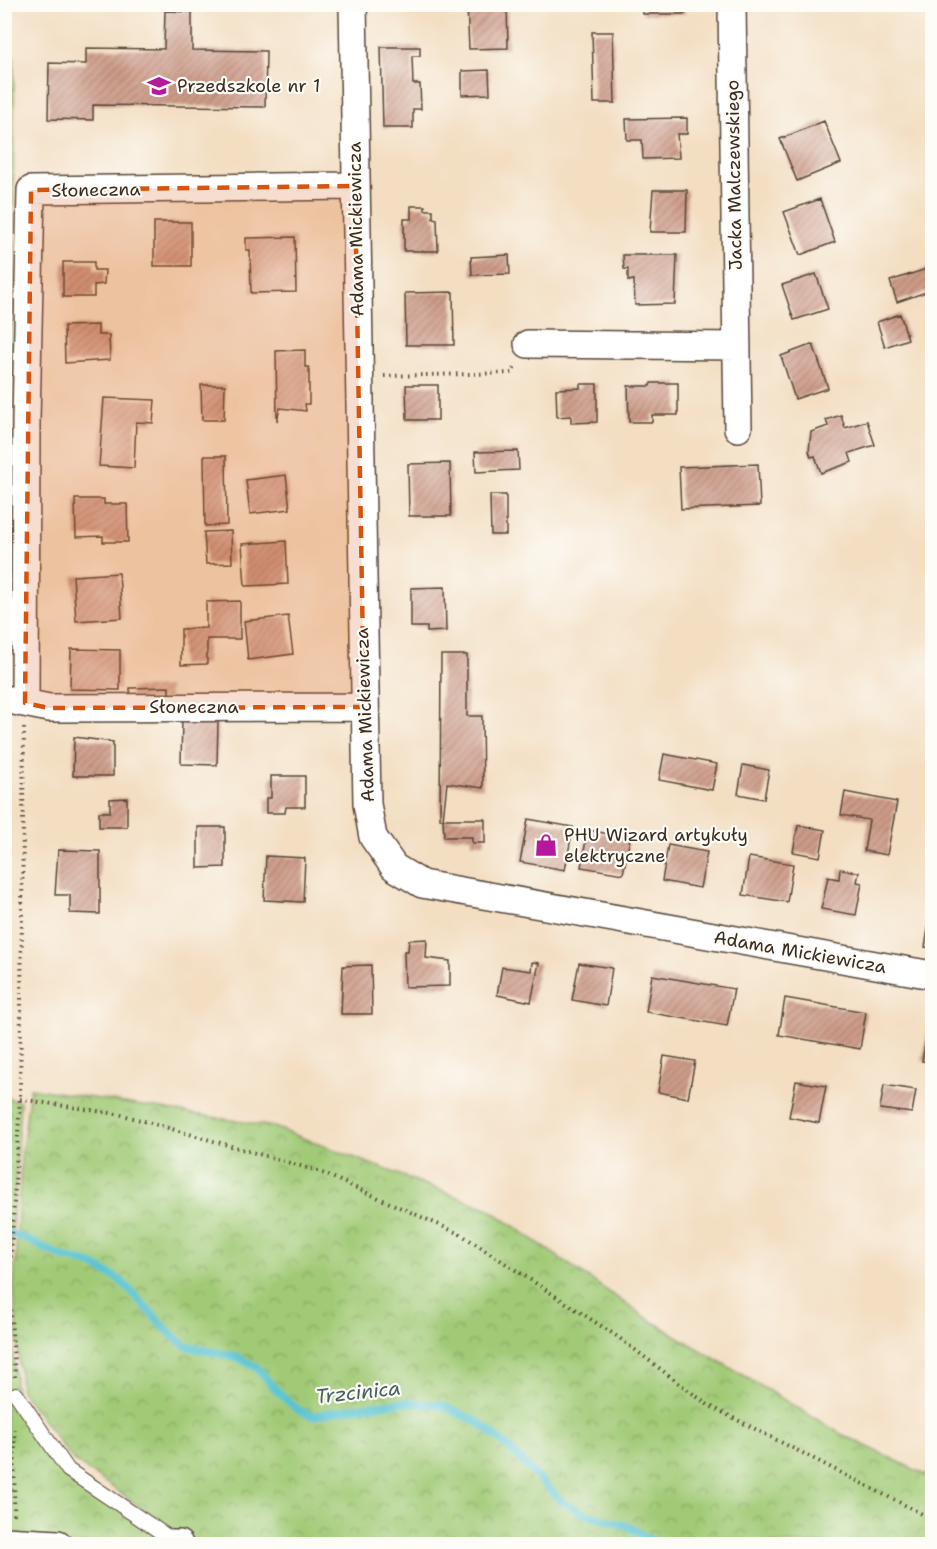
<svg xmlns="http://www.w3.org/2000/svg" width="937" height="1549" font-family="'Shantell Sans',sans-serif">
<defs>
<pattern id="park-crowns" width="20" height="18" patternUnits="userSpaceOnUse" patternTransform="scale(1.5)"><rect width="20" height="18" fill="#a1ca76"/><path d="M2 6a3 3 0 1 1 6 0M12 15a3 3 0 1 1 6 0" fill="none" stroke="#84a460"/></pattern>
<pattern id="building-hatch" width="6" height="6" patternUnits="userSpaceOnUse" patternTransform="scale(1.5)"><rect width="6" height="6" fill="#ce9c89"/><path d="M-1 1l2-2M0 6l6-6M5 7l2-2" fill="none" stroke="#a87f6f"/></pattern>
</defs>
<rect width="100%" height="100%" fill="#fdfcf7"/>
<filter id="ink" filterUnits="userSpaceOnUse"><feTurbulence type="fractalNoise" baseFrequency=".0167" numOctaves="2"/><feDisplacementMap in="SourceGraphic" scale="12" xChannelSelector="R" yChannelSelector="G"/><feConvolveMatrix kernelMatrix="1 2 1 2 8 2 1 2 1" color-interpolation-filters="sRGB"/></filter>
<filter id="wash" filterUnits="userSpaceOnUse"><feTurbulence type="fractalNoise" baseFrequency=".008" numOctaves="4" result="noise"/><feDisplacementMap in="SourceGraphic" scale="24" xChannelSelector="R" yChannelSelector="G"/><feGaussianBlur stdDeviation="1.35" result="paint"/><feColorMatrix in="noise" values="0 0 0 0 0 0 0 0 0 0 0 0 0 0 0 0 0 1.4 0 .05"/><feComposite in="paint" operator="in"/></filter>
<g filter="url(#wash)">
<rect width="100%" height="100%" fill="#f3dec2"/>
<path fill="url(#park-crowns)" stroke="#6e7a4a" stroke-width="1.5" d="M5,56L14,57L12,408L4,407Z
M30,1088L274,1127L489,1209L645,1317L841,1434L932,1478V1544H193L72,1459L21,1391L14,1288L21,1158Z
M5,1097L20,1102L9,1287L16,1394L68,1470L172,1544H58L5,1541Z"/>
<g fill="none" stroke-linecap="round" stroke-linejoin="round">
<path stroke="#58c3d2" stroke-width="8" d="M4,1234L17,1235L63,1257L91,1264L120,1280L173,1336L186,1346L237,1357L256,1367L276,1390L298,1410L313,1416L358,1407L405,1402L441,1405L478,1422L508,1447L561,1501L585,1514L628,1526L657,1544"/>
</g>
<g id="blocks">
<path fill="url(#building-hatch)" d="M467,4H507L508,48L469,49Z
M641,4H685V14H643Z
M165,11L192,12V50L266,51L265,107L93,105V120L48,119L49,63L86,64V48L164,49Z
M592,32H613L615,103H594Z
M381,47H420V56H412L413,84H420L421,109H413V128H383Z
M489,70L490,94L462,95V71Z
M687,118V134H677L679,158L643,159L642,140H627L626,119Z
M824,121L841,163L797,181L780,139Z
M653,190H687L686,232H650Z
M820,199L835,242L800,255L784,212Z
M411,206H425V210H433V218L437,219L438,251H404V219H411Z
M154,222H191V266H154Z
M295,237L296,292L251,293L250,250H246V238Z
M509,255L510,274L472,275L471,257Z
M623,255H677L675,304L635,305L634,280L628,281V269H624Z
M63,262H94V270H105L104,284L94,285V297H63Z
M932,267V290L897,302L890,281Z
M816,274L828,309L794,320L782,285Z
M453,292L454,345H406L405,293Z
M900,314L908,339L885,347L877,322Z
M98,325V335H109L110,360L65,363L64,326Z
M813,344L828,388L795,399L781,356Z
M305,350V367H309V404H305L306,411L280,408L277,421L276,351Z
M651,383H678V415H652V422H629L628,386H650Z
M580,384H597V422L571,423V416L557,417L556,389L580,388Z
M201,385H225L224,420H202Z
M406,385H438V420H407Z
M104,398L155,400L153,423L136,422L134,468L99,466Z
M841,415L845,428L867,421L875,445L849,453L852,462L821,473L815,456L811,457L809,451L811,432L828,426L826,420Z
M518,451L519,470L476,472L475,452Z
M204,456H226L227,525L205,526Z
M450,463L451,516H409L408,464Z
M758,464L760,506L681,509L679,467Z
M286,475L290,509L250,514L246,480Z
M490,495H506V535H491Z
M75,499H104V504H127L128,542H103V536L76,537Z
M231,531L232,563L206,564L204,532Z
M286,541L288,584L245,586L242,544Z
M119,573L122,618L76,621L73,576Z
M445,587L446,631L427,632V627H411V588Z
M240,601V639H207V664L181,665V629L206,628V602Z
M288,616L293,654L248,660L244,621Z
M71,649L120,650V690L70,689Z
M441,655H467V716H482L483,788L447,783L443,819H440Z
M169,687V700H130V688Z
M182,719L218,721L217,765L181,764Z
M74,737L113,742V776H73Z
M664,754L717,764L712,790L659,780Z
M743,765L769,770L764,799L738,794Z
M271,776H305V807H286L285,813H266V798H271Z
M845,792L897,802L887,855L864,851L869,820L841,815Z
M127,798V827H99V812H110V799Z
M443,819H485V843H472V837H444Z
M528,819L573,827L565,870L520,862Z
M798,825L825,830L820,857L793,852Z
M198,827H225V867L198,868Z
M588,830L630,838L623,874L581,867Z
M668,845L707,852L700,888L662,881Z
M58,850L100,851V914L70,913V895H55Z
M266,856L305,858L303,902L264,900Z
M749,857L793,864L787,902L743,895Z
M840,869L859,872L857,882L862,883L856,915L821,909L828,877L839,879Z
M930,917H932V948L925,947Z
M427,939L426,958L450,961V986L405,987L404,951H408L409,940Z
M532,962L539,963L531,1002L497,995L502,967L531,971Z
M579,963L612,968L606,1006L572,1000Z
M371,965L372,1014H341L343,966Z
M652,975L734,989L727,1026L646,1012Z
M785,998L866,1012L860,1049L779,1035Z
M929,1023L932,1024V1062L922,1061Z
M664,1056L695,1061L688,1098L658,1092Z
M796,1081L826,1086L819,1123L789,1117Z
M884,1085L916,1090L912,1113L880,1109Z"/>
</g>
</g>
<g filter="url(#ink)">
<use href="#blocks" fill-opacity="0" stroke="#574537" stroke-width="1.5"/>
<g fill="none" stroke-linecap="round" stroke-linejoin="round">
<g stroke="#574537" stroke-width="16">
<path id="service" d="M16,1394L68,1470L177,1543"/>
</g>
<g stroke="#574537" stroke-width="30">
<path id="minor" d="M353,4L367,804L373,837L394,867L422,884L932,975
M732,4L738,428
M528,344L737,346
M4,699L49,708L364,707
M25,703L26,421L31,190L355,186
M4,1541L58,1544
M172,1544H179"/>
</g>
<path stroke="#574537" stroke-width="4" stroke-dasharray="1.5 4.5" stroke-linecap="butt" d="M384,376L512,373L516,366
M20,1099L123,1115L318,1171L462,1235L618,1337L708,1405L932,1519
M15,1377L9,1287L20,1099L24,728
M14,1515L15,1429"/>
<use href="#service" stroke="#fff" stroke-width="14"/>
<use href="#minor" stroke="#fff" stroke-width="27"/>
</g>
</g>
<path fill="#d7540e" fill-opacity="0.2" stroke="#d7540e" stroke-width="4.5" stroke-dasharray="12 8" stroke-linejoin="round" d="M355,186L364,707L49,708L25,703L31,190Z"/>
<defs>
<g id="school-bare" transform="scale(1.8)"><path d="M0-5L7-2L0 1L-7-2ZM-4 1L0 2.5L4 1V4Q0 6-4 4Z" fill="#b5179e" stroke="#fdfcf7" stroke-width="2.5" paint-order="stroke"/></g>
<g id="shop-bare" transform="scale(1.8)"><path d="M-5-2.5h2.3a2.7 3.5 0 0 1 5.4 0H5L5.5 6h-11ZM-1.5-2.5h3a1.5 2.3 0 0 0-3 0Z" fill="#b5179e" stroke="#fdfcf7" stroke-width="2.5" paint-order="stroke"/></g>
</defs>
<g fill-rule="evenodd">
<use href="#school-bare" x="159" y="86"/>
<use href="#shop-bare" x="546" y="845"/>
</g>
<g text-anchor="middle" stroke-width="4.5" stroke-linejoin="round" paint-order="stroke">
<g font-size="18" fill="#3b2a1e" stroke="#fdfcf7" text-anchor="start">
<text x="177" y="92">Przedszkole nr 1</text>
<text x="564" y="841">PHU Wizard artykuły<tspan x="564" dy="21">elektryczne</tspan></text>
</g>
<g font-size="18" fill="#3b2a1e" stroke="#fdfcf7">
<text transform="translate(734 175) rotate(-91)" y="6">Jacka Malczewskiego</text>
<text transform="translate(96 190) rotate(-1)" y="6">Słoneczna</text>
<text transform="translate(356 229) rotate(-91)" y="6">Adama Mickiewicza</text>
<text x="194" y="713">Słoneczna</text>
<text transform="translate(365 715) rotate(-92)" y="6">Adama Mickiewicza</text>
<text transform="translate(800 952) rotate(10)" y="6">Adama Mickiewicza</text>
</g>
<g font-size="20" font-style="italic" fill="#45605d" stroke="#fdfcf7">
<text transform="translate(358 1392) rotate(-6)" y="7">Trzcinica</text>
</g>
</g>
<rect width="937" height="1549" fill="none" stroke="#fdfcf7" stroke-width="24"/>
</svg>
